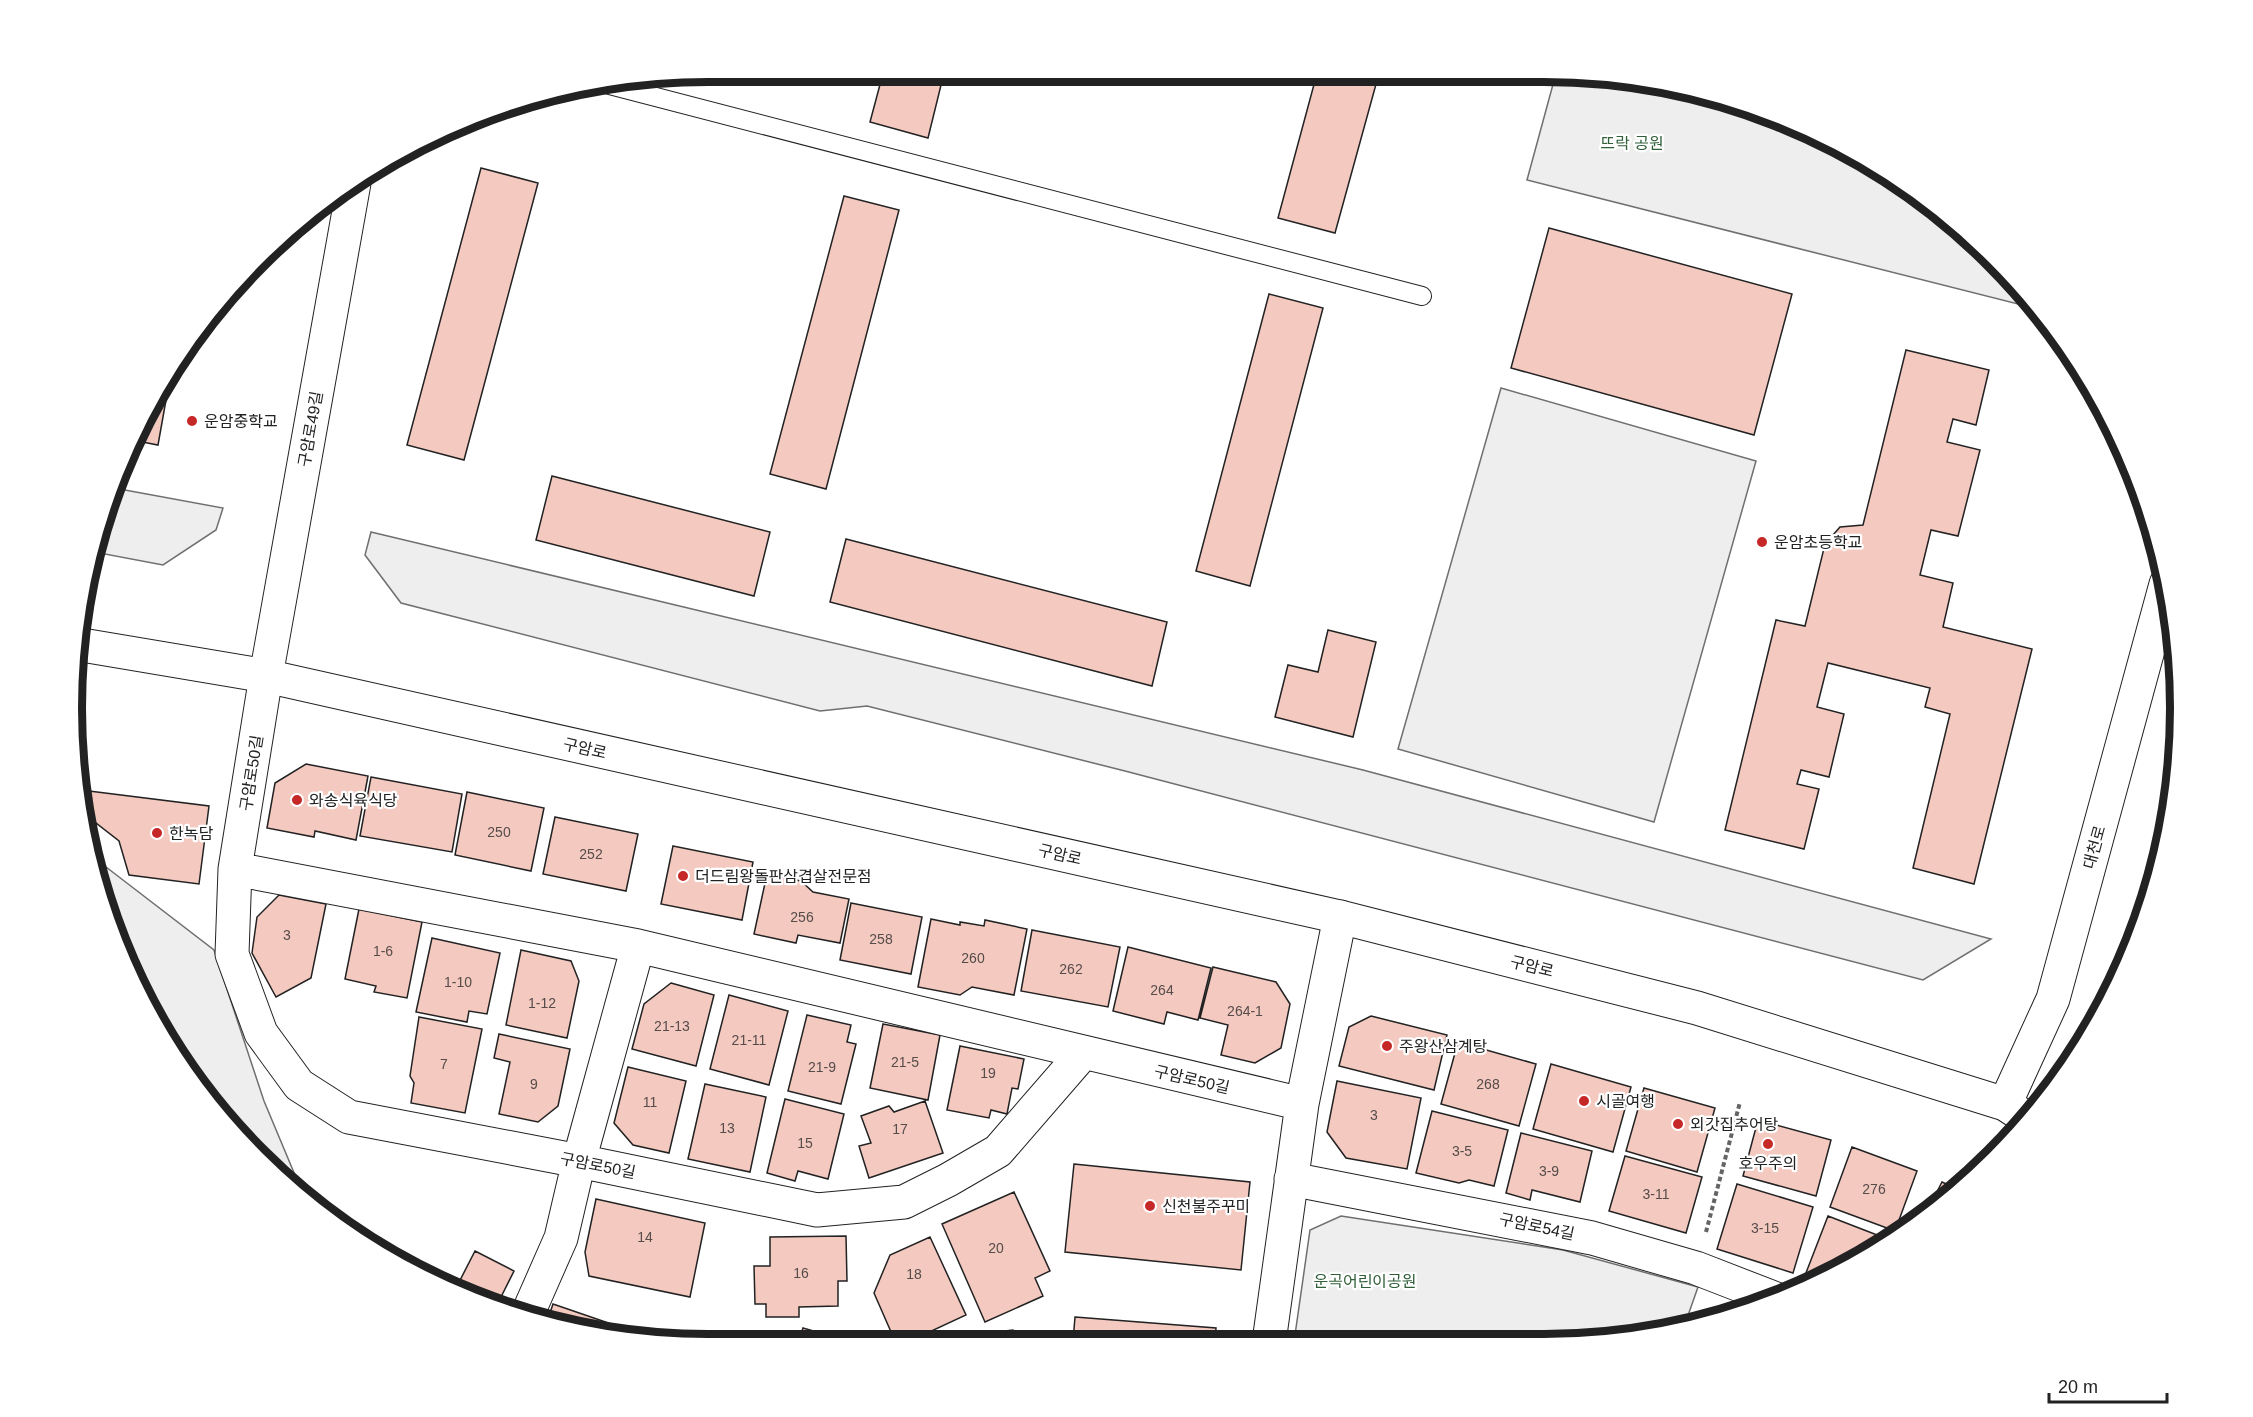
<svg xmlns="http://www.w3.org/2000/svg" width="2253" height="1417" font-family="Arial,'Noto Sans KR',sans-serif">
<rect width="100%" height="100%" fill="#fff"/>
<path fill="#eee" stroke="#6f6f6f" stroke-width="1.5" d="M1555,77H1627L1788,120L1932,203L2023,289L2038,309L1527,180Z
M1501,388L1756,461L1654,822L1398,749Z
M114,488L223,508L216,530L163,565L94,552L106,504Z
M371,532L1363,770L1991,939L1923,980L1125,771L867,706L820,711L401,603L365,555Z
M93,857L214,950L264,1101L305,1199L258,1158L179,1062L106,913Z
M1341,1216L1563,1250L1698,1287L1685,1324L1586,1344L1294,1342L1310,1230Z"/>
<path fill="#f3c9c0" stroke="#222" stroke-width="1.5" d="M882,77H943L928,138L870,122Z
M1316,77H1378L1335,233L1278,218Z
M481,168L538,183L464,460L407,445Z
M844,196L899,210L826,489L770,474Z
M1549,228L1792,294L1754,435L1511,368Z
M1269,294L1323,308L1250,586L1196,571Z
M1906,350L1989,370L1976,425L1953,419L1947,442L1980,450L1958,536L1931,530L1920,575L1953,583L1943,627L2032,649L1974,884L1913,868L1950,714L1925,707L1930,688L1828,663L1817,707L1844,714L1829,777L1801,770L1797,784L1819,789L1804,849L1725,830L1776,620L1805,626L1825,544L1840,527L1863,525Z
M171,372L158,445L137,441Z
M552,476L770,532L754,596L536,540Z
M846,539L1167,622L1152,686L830,602Z
M1328,630L1376,642L1353,737L1275,717L1288,665L1318,672Z
M306,764L368,776L356,840L315,831L314,837L267,828L275,783Z
M371,777L462,794L452,852L360,836Z
M81,790L209,806L199,884L129,875L119,841L82,812L79,800Z
M467,792L544,808L531,871L455,855Z
M555,817L638,834L626,891L543,874Z
M673,846L753,862L742,920L661,904Z
M767,874L801,881L813,892L849,899L840,943L798,935L796,943L754,934Z
M279,895L326,904L311,978L276,997L252,953L257,917Z
M851,903L922,917L911,974L840,960Z
M359,909L422,922L407,998L374,992L376,986L345,979Z
M931,919L960,925V922L984,926L985,920L1027,929L1014,995L972,987L960,995L918,987Z
M1032,930L1120,947L1108,1007L1021,991Z
M432,938L500,953L487,1014L469,1011L467,1022L416,1012Z
M1128,947L1211,968L1198,1020L1167,1012L1164,1024L1113,1011Z
M521,950L571,961L579,981L567,1038L506,1025Z
M1213,967L1276,982L1290,1004L1281,1048L1255,1063L1221,1055L1228,1025L1200,1018Z
M671,983L714,995L696,1066L632,1049L644,1004Z
M729,995L788,1011L769,1085L710,1069Z
M807,1015L851,1025L847,1042L856,1044L841,1104L788,1091Z
M1371,1016L1447,1035L1434,1090L1339,1066L1349,1027Z
M419,1017L482,1029L465,1113L411,1103L414,1083L410,1076Z
M883,1024L940,1035L928,1100L870,1088Z
M499,1034L570,1049L558,1106L538,1122L499,1114L510,1062L494,1058Z
M1458,1042L1536,1064L1519,1126L1441,1104Z
M960,1046L1024,1059L1018,1089L1012,1088L1007,1114L991,1110L989,1118L947,1110Z
M1551,1064L1631,1087L1613,1152L1533,1129Z
M628,1067L686,1081L669,1153L633,1145L614,1123Z
M1337,1081L1421,1098L1407,1169L1346,1158L1327,1132Z
M705,1084L766,1097L750,1172L688,1159Z
M1644,1088L1715,1108L1697,1172L1626,1151Z
M785,1099L844,1114L828,1179L798,1171L795,1181L767,1173Z
M925,1101L943,1153L869,1178L859,1146L871,1143L861,1116L889,1106L894,1112Z
M1432,1111L1508,1130L1494,1186L1469,1180L1459,1183L1416,1173Z
M1758,1120L1831,1140L1816,1196L1743,1176Z
M1521,1133L1592,1151L1580,1202L1532,1190L1530,1200L1506,1193Z
M1852,1147L1917,1171L1895,1231L1830,1207Z
M1625,1156L1702,1177L1686,1233L1609,1211Z
M1074,1164L1250,1182L1241,1270L1065,1252Z
M1942,1182L1959,1190L1925,1215Z
M1737,1184L1813,1207L1793,1273L1717,1249Z
M1014,1192L1050,1271L1035,1278L1043,1296L985,1322L942,1224Z
M596,1199L705,1223L690,1297L589,1276L585,1252Z
M1828,1216L1890,1240L1862,1260L1814,1282L1804,1278Z
M846,1236L847,1281H838V1306L799,1307V1317H766V1304H755L754,1266H770V1237Z
M930,1237L966,1315L910,1341H895L874,1293L890,1255Z
M475,1251L514,1271L497,1305L465,1297L450,1288L451,1286L456,1288Z
M553,1304L626,1329L623,1339L548,1319Z
M1075,1317L1216,1328L1215,1342L1073,1341Z
M803,1328L831,1336L830,1340H799Z
M1013,1330L1014,1341H948V1337Z
M762,1332L791,1340H760Z"/>
<g fill="none" stroke-linecap="round" stroke-linejoin="round">
<g stroke="#222" stroke-width="20">
<path id="lane" d="M602,83L1422,296"/>
</g>
<g stroke="#222" stroke-width="35">
<path id="street" d="M354,183L266,676L235,869L232,954L261,1033L299,1085L349,1117L579,1161L817,1210L904,1202L948,1180L998,1151L1083,1053
M235,869L638,946L1302,1104
M1291,1179L1592,1238L1696,1268L1776,1299
M528,1313L561,1238L579,1161L638,946
M1269,1342L1302,1104L1340,917"/>
</g>
<g stroke="#222" stroke-width="35">
<path id="secondary" d="M76,644L266,676L1340,917L1697,1008L2005,1104L2028,1119
M2005,1104L2053,999L2166,584"/>
</g>
<path stroke="#646464" stroke-width="4" stroke-dasharray="4.5 3" stroke-linecap="butt" d="M1706,1232L1740,1102"/>
<use href="#lane" stroke="#fff" stroke-width="18"/>
<use href="#street" stroke="#fff" stroke-width="33"/>
<use href="#secondary" stroke="#fff" stroke-width="33"/>
</g>
<g fill="#c62828" stroke="#fff" stroke-width="2">
<circle cx="192" cy="421" r="6"/>
<circle cx="1762" cy="542" r="6"/>
<circle cx="297" cy="800" r="6"/>
<circle cx="157" cy="833" r="6"/>
<circle cx="683" cy="876" r="6"/>
<circle cx="1387" cy="1046" r="6"/>
<circle cx="1584" cy="1101" r="6"/>
<circle cx="1678" cy="1124" r="6"/>
<circle cx="1768" cy="1144" r="6"/>
<circle cx="1150" cy="1206" r="6"/>
</g>
<g text-anchor="middle" stroke-width="4.5" stroke-linejoin="round" paint-order="stroke">
<g font-size="14" fill="#564c4a">
<text x="499" y="837">250</text>
<text x="591" y="859">252</text>
<text x="802" y="922">256</text>
<text x="287" y="940">3</text>
<text x="881" y="944">258</text>
<text x="383" y="956">1-6</text>
<text x="973" y="963">260</text>
<text x="1071" y="974">262</text>
<text x="458" y="987">1-10</text>
<text x="1162" y="995">264</text>
<text x="542" y="1008">1-12</text>
<text x="1245" y="1016">264-1</text>
<text x="672" y="1031">21-13</text>
<text x="749" y="1045">21-11</text>
<text x="905" y="1067">21-5</text>
<text x="444" y="1069">7</text>
<text x="822" y="1072">21-9</text>
<text x="988" y="1078">19</text>
<text x="534" y="1089">9</text>
<text x="1488" y="1089">268</text>
<text x="650" y="1107">11</text>
<text x="1374" y="1120">3</text>
<text x="727" y="1133">13</text>
<text x="900" y="1134">17</text>
<text x="805" y="1148">15</text>
<text x="1462" y="1156">3-5</text>
<text x="1549" y="1176">3-9</text>
<text x="1874" y="1194">276</text>
<text x="1656" y="1199">3-11</text>
<text x="1765" y="1233">3-15</text>
<text x="645" y="1242">14</text>
<text x="996" y="1253">20</text>
<text x="801" y="1278">16</text>
<text x="914" y="1279">18</text>
</g>
<g font-size="16" fill="#2f5e38" stroke="#fff">
<text x="1632" y="149">뜨락 공원</text>
<text x="1365" y="1287">운곡어린이공원</text>
</g>
<g font-size="16" fill="#222" stroke="#fff" text-anchor="start">
<text x="204" y="427">운암중학교</text>
<text x="1774" y="548">운암초등학교</text>
<text x="309" y="806">와송식육식당</text>
<text x="169" y="839">한녹담</text>
<text x="695" y="882">더드림왕돌판삼겹살전문점</text>
<text x="1399" y="1052">주왕산삼계탕</text>
<text x="1596" y="1107">시골여행</text>
<text x="1690" y="1130">외갓집추어탕</text>
<text x="1768" y="1169" text-anchor="middle">호우주의</text>
<text x="1162" y="1212">신천불주꾸미</text>
</g>
<g font-size="16" fill="#222" stroke="#fff">
<text transform="translate(310 429) rotate(-80)" y="6">구암로49길</text>
<text transform="translate(585 748) rotate(13)" y="6">구암로</text>
<text transform="translate(251 773) rotate(-81)" y="6">구암로50길</text>
<text transform="translate(2094 847) rotate(-75)" y="6">대천로</text>
<text transform="translate(1060 854) rotate(13)" y="6">구암로</text>
<text transform="translate(1532 966) rotate(14)" y="6">구암로</text>
<text transform="translate(1192 1079) rotate(13)" y="6">구암로50길</text>
<text transform="translate(598 1165) rotate(11)" y="6">구암로50길</text>
<text transform="translate(1537 1226) rotate(12)" y="6">구암로54길</text>
</g>
</g>
<path d="M0 0H2253V1417H0ZM708 82H1544A626 626 0 0 1 2170 708V708A626 626 0 0 1 1544 1334H708A626 626 0 0 1 82 708V708A626 626 0 0 1 708 82Z" fill="#fff" fill-rule="evenodd"/>
<path fill="none" stroke="#222" stroke-width="8" d="M708 82H1544A626 626 0 0 1 2170 708V708A626 626 0 0 1 1544 1334H708A626 626 0 0 1 82 708V708A626 626 0 0 1 708 82Z"/>
<path d="M2049 1393v9h118v-9" fill="none" stroke="#222222" stroke-width="3"/>
<text x="2058" y="1393" font-size="18" fill="#222222" stroke="#ffffff" stroke-width="4.5" paint-order="stroke">20 m</text>
</svg>
